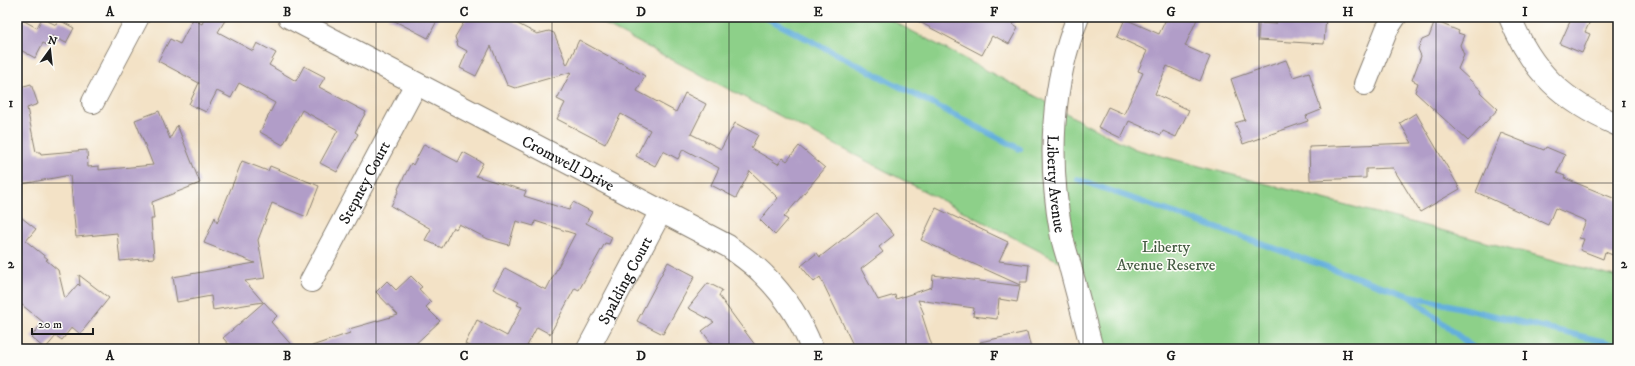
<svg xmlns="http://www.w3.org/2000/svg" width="1635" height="366" font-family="'IM FELL DW Pica',serif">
<rect width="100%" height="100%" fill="#fdfcf7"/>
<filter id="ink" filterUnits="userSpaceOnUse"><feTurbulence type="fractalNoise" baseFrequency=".025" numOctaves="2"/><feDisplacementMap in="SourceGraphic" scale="8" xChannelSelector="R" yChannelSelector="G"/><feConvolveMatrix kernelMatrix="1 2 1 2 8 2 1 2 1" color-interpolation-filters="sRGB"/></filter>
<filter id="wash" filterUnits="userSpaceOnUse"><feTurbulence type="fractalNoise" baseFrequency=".012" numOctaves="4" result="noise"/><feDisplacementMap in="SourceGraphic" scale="16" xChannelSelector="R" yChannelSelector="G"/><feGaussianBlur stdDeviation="0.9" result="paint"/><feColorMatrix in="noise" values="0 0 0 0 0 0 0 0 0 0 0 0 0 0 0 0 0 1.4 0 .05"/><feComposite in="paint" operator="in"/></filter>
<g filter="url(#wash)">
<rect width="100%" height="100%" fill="#f3e2c6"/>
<path fill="#8dd089" stroke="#547652" d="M590,17H885L1056,107L1085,124L1135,149L1618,277V349H1093L1070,267Z"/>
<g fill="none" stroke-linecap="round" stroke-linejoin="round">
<path stroke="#63afdc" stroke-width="6" d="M765,17L1020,149
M1077,179L1407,295L1618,345
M1409,296L1475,349"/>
</g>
<g id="blocks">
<path fill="#b19dc8" d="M17,17L37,28L42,18L56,25L59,20L74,28L66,43L52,36L47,45L43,43L35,58L17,48Z
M205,17H227L218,32L253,51L257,43L276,53L269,65L296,81L304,66L325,77L319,87L366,112L355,132L358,134L337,172L320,163L338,130L302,110L283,145L260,132L275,103L239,83L231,98L217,91L206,112L189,104L199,83L158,61L170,39L180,44L193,19L202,24Z
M387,17H439L428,38Z
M467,17H505L537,34L549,31L554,33L567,65L579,40L645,76L637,91L676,112L685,93L706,104L691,134L721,149L735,123L758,135L751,148L778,164L783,158L787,161L799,146L825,168L784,217L788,220L775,235L760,220L778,198L750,171L736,198L711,185L719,168L683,149L678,159L663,151L655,166L636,156L650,130L621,114L605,144L557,119L565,103L557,99L571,72L515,88L507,85L491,46L476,76L460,68L467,51L458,46L455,37Z
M910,17H1017L1013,25L1018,28L1009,44L996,37L995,38L992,36L982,55Z
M1167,17H1198L1185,46L1210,57L1200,81L1167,66L1155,94L1189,110L1176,137L1163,131L1161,135L1129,121L1121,138L1098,127L1108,107L1124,114L1143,73L1138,71L1147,51L1117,37L1125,19L1159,34Z
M1277,17H1326L1324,44L1258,40L1259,23L1276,24Z
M1572,17H1592L1585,32L1590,34L1582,53L1560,44Z
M1435,21L1459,31L1458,33L1464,35L1460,45L1464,55L1458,69L1482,91L1481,93L1498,109L1468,141L1415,92L1418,83L1412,80L1421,56L1418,49L1422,40L1429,37Z
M1286,60L1293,77L1309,72L1321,110L1306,116L1308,121L1243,144L1235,123L1245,120L1231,79Z
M31,84L38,104L27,108L36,152H40L41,154L87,150L88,167L99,166V170L153,165L135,120L159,111L170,139L177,125L200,183L152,202L154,219H151L154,258L120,261L117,233L76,237L70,175L17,185V88Z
M1416,113L1460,189L1420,212L1393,168L1366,169V178L1310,180L1309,147L1412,143L1400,123Z
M1501,133L1544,150L1546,147L1565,155L1557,173L1565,176L1564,178L1618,200V257L1605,252L1603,259L1580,250L1584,239L1579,238L1586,221L1555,208L1548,225L1476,192Z
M424,144L458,162L463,152L483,163L476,176L526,191L524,196L569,210L573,202L592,212L586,223L612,237L609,244L605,243L579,290L575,288L550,334L537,327L527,346L532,349H475L465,344L477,320L507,336L522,307L517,305L519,302L493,289L505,268L546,290L575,234L535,221L534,226L516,221L509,245L488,239L459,224L456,229L453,227L442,248L425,240L431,229L391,206L399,190L398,189L411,163L413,165Z
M242,161L268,171L270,166L319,186L307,217L272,203L258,240L265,278L245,281L263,302L213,310L211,296L177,302L173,277L255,263L204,243L215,217L217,223Z
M936,208L1008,242L999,261L1029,265L1027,282H1020V285L921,240Z
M876,213L894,235L879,247L883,252L861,269L878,300L895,295L896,299L932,287L933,275L1020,286L1017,302L999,299L997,319L973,316L974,308L918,300L924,314L922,315L933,349H855L820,277L814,282L801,266L817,253L820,257Z
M17,214L36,229L26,241L48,259L46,260L58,270L65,299L78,284L80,286L79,275L109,298L80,334L72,327L62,340L56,336L45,349L31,337L43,322L17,301Z
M668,262L695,276L663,334L637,321Z
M411,276L422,287L419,289L431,302L426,307L440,321L410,349H312V346L350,333L349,329L398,315L376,292L387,281L396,290Z
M708,283L722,290L719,296L758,349H716L702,331L714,322L688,308Z
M264,302L277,316L271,322L295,349H233L223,338Z
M1027,332L1031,349H981L980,342Z"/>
</g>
</g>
<g filter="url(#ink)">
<use href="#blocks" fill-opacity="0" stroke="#887f71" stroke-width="1"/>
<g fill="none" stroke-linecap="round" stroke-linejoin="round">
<g stroke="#887f71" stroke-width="24">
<g id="minor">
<path id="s1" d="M289,17L728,246C740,255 754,264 764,275C785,296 802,322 812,349"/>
<path id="s2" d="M1078,17C1051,84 1048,161 1061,232C1063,245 1068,257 1071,270C1078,296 1085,323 1092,349"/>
<path d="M1510,17C1531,72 1565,102 1618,125"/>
<path d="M1365,84L1387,29L1395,17"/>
<path d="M93,102L138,17"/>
<path id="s3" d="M311,281L416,84"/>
<path id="s4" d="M588,349L661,211"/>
</g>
</g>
<use href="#minor" stroke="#fff" stroke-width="22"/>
</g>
</g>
<path fill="none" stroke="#1c1c1c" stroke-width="1" stroke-opacity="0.55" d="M199,17V349M376,17V349M552,17V349M729,17V349M906,17V349M1083,17V349M1259,17V349M1436,17V349M17,183H1618"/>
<g text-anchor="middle" stroke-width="3" stroke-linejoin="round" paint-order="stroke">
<g font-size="16" fill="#1c1c1c" stroke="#fdfcf7">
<text dy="6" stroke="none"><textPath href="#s1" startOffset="315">Cromwell Drive</textPath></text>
<text dy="6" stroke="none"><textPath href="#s3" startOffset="112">Stepney Court</textPath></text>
<text dy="6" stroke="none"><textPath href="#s2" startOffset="170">Liberty Avenue</textPath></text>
<text dy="6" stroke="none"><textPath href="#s4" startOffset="78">Spalding Court</textPath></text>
</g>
<g font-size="16" fill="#445b42" stroke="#fdfcf7">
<text x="1166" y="252">Liberty<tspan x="1166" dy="18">Avenue Reserve</tspan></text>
</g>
</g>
<rect width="1635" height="366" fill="none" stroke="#fdfcf7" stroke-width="44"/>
<g transform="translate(50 50) rotate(15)" stroke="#fdfcf7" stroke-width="3" paint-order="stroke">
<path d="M0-3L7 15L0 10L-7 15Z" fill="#1c1c1c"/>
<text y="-6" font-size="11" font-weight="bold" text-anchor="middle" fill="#1c1c1c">N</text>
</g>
<path d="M32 328v6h61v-6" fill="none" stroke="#1c1c1c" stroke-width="2"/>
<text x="38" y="328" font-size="12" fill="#1c1c1c" stroke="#fdfcf7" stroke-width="3" paint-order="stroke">20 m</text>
<rect x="22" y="22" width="1591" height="322" fill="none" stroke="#1c1c1c" stroke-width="1.5"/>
<g font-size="13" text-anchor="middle" font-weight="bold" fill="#1c1c1c">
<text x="110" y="16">A</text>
<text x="287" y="16">B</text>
<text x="464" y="16">C</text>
<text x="641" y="16">D</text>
<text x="818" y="16">E</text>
<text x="994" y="16">F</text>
<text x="1171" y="16">G</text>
<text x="1348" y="16">H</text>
<text x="1525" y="16">I</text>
<text x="11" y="107">1</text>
<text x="1624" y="107">1</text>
<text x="11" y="268">2</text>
<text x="1624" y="268">2</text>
<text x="110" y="360">A</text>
<text x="287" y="360">B</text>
<text x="464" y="360">C</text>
<text x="641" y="360">D</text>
<text x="818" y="360">E</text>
<text x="994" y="360">F</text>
<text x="1171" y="360">G</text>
<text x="1348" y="360">H</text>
<text x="1525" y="360">I</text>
</g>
</svg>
